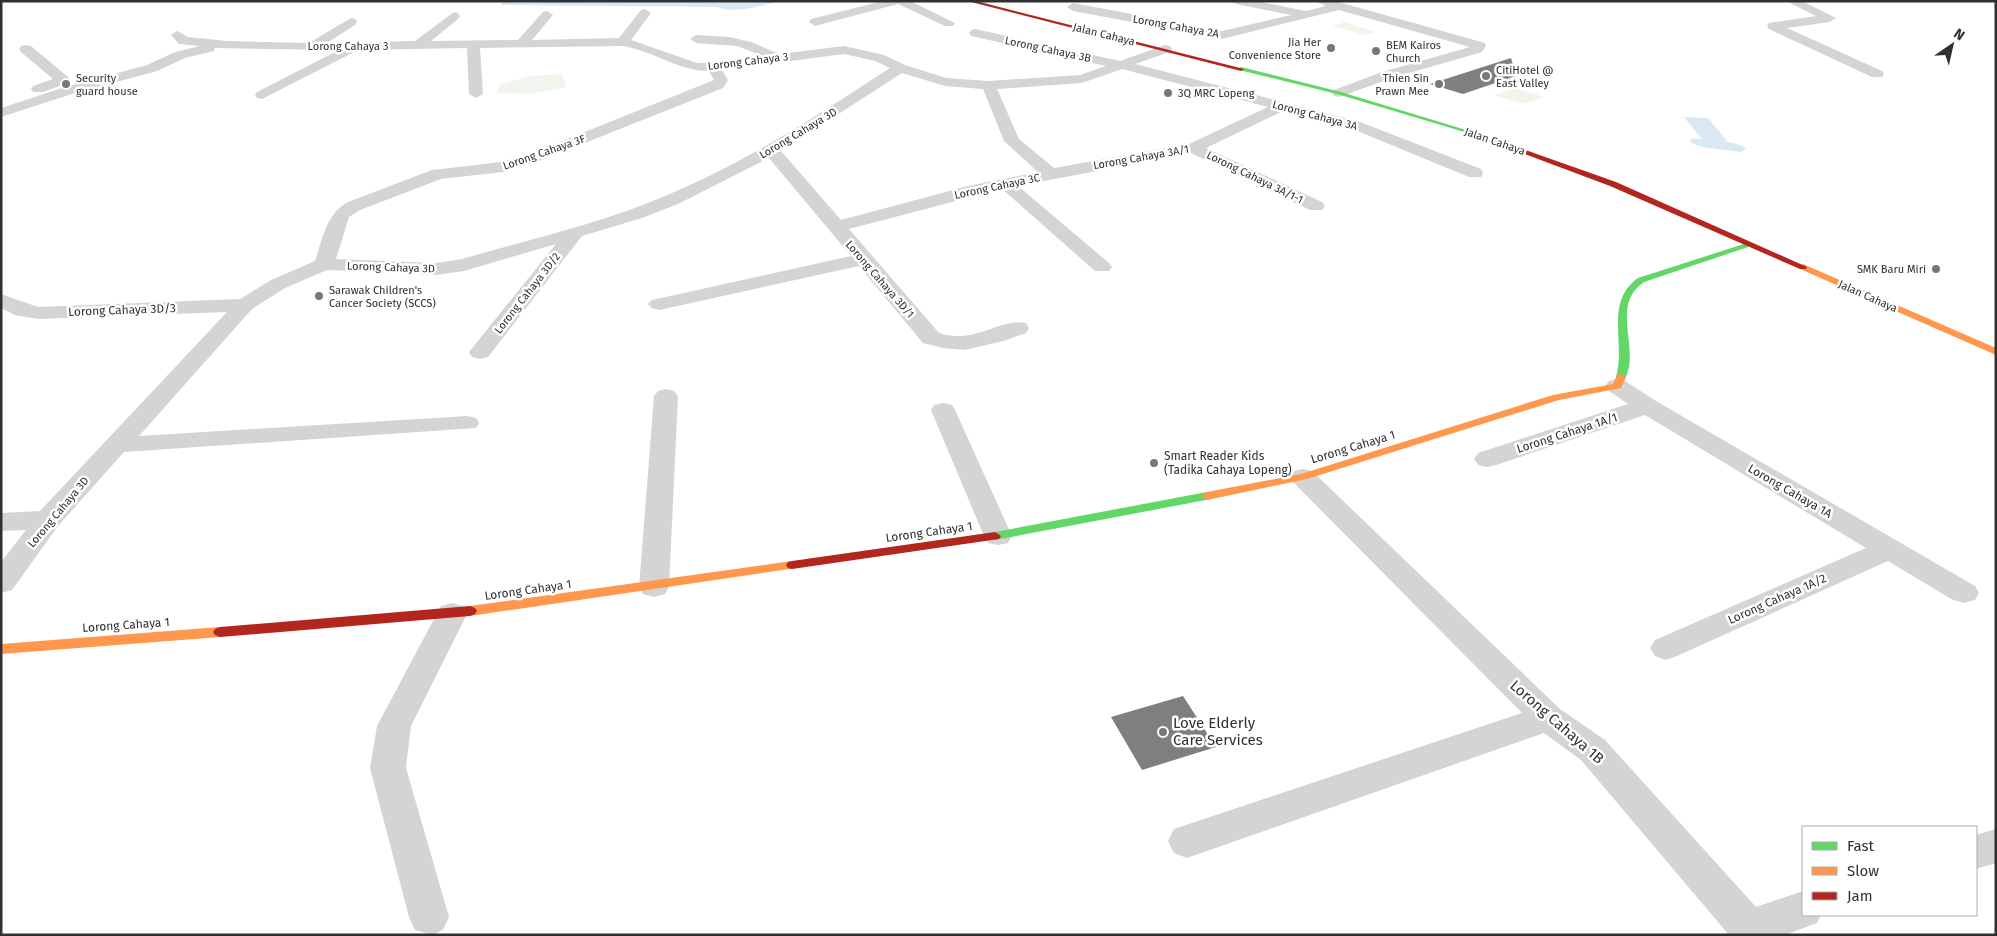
<svg xmlns="http://www.w3.org/2000/svg" width="1997" height="936" font-family="'Fira Sans',sans-serif">
<rect width="100%" height="100%" fill="#fff"/>
<path fill="#f1f6ec" d="M1345,22L1376,32L1365,35L1332,26Z
M562,74L567,87L533,94L497,93L500,84L531,76Z
M1515,88L1545,97L1524,104L1493,95Z"/>
<path fill="#d8e9f4" d="M504,1H774V3C758,6 734,14 717,7L501,5Z
M1684,117L1708,118L1727,141L1702,139Z
M1691,139C1703,138 1739,141 1746,149L1741,152L1702,147L1691,143Z"/>
<path fill="#7f7f7f" d="M1511,58L1516,76L1463,94L1430,84Z
M1183,696L1216,747L1142,770L1111,717Z"/>
<g fill="none" stroke-linecap="round" stroke-linejoin="round">
<path fill="#d4d4d4" fill-rule="evenodd" d="M883,1H910L955,23L953,26H945L898,4L815,26L809,22L811,19Z
M1230,1H1256L1306,11L1326,6L1315,1H1335L1485,43L1486,46L1482,52L1392,78L1339,97L1334,96L1332,93L1334,90L1382,72L1470,47L1339,10L1222,39L1073,11L1067,7L1073,3L1222,31L1291,15L1236,4Z
M1786,1H1802L1836,18L1830,22L1787,28L1882,71L1884,74L1882,77H1872L1769,29L1767,26L1769,23L1816,16Z
M645,9L651,13L631,40L697,63H714L763,56L737,46L696,43L690,39L696,35L729,37L751,42L779,54L844,46L884,55L905,65L946,78L988,81L1080,75L1106,66L971,36L969,33L971,30L975,29L1120,61L1165,45L1170,46L1172,49L1170,52L1135,64L1360,122L1481,169L1483,173L1481,177H1469L1350,128L1283,111L1206,148L1322,202L1325,206L1322,210H1310L1191,153L1018,186L1109,263L1112,267L1109,271H1095L1002,189L849,229L939,333C976,345 1000,317 1026,323L1029,328L1026,333L1003,341L965,350L943,348L923,343L859,266L659,310L652,308L648,304L652,300L851,256L769,158L678,204L642,218L582,236L488,357L480,359L472,357L469,352L556,244L464,271L436,275L327,270L285,288L252,309L139,436L467,416L476,418L479,423L476,428L124,452L58,526L12,590L1,593V562L26,530L1,531V513L40,511L227,312L38,319L15,315L1,308V294L38,307L240,299L271,280L315,261C323,238 326,214 348,202L432,170L501,162L530,154L714,80L709,71C679,71 653,51 623,46L480,48L483,94L476,98L469,94L467,48L358,50L262,99L257,98L255,95L257,92L339,50L215,48L214,51L185,58L157,71L75,93L1,117V108L65,87L147,65L175,52L200,46L179,44L171,35L177,31L188,37L227,41L309,43L351,18L355,19L357,22L355,25L327,43L415,41L454,12L458,13L460,16L458,19L431,41L518,40L543,12L547,11L553,15L532,40L619,38L641,10ZM844,54L875,61L890,68C818,115 745,163 665,196C600,224 530,239 462,259L436,263L336,259L349,217L360,210L441,179L503,172L542,160L723,88L728,80L722,70ZM1122,69L1268,107L1189,144L1054,168L1019,139L997,89L1082,83ZM902,73L945,86L983,89L1004,141L1038,172L968,186L841,220L781,151Z
M26,45L31,46L68,77L70,80L68,83L43,92H33L31,89L33,86L53,79L21,52L19,49L21,46Z
M1617,379L1625,381L1656,401L1975,586L1979,593L1975,600L1964,603L1953,600L1888,561L1677,656L1666,660L1655,656L1650,648L1655,640L1866,548L1645,415L1496,465L1487,467L1478,465L1474,459L1478,453L1628,404L1609,391L1605,386L1609,381Z
M666,389L674,391L678,396L669,587L665,594L654,597L643,594L639,587L654,396L658,391Z
M943,403L952,405L955,410L1012,536L1008,543L998,545L988,543L984,536L931,410L934,405Z
M1303,469L1312,471L1560,709L1605,740L1756,907L1803,891V915H1821L1817,923L1785,935H1729L1581,760L1544,733L1187,858L1174,853L1168,841L1174,829L1522,713L1294,483L1290,477L1294,471Z
M452,603L463,606L467,614L411,726L406,768L449,917L443,930L432,935L415,930L409,917L370,768L377,726L441,606Z
M1996,829V863L1976,869V835Z"/>
<path fill="#63d668" fill-rule="evenodd" d="M1241,67L1341,92L1476,133L1471,134L1337,94L1239,70L1238,69Z
M1747,243L1754,245L1644,282C1609,306 1641,348 1625,379H1617L1616,377C1626,343 1604,302 1638,278Z
M1207,492L1211,493L1213,496L1211,499L995,540L989,536L995,532Z"/>
<path fill="#ff974d" fill-rule="evenodd" d="M1803,264L1996,348V355L1800,269V265Z
M1621,374L1626,377L1621,388L1559,400L1307,479L1207,500L1201,496L1207,492L1301,474L1553,395L1613,384L1617,375Z
M792,561L796,562L798,565L796,568L470,616L465,614L463,611L465,608L470,606Z
M220,627L225,629L227,632L225,635L220,637L1,654V644Z"/>
<path fill="#b3261e" fill-rule="evenodd" d="M967,1H976L1244,69L1241,71Z
M1471,132H1475L1616,182L1807,267L1806,269H1800L1610,186L1471,134Z
M995,532L1001,536L999,539L792,569L788,568L786,565L788,562L792,561Z
M470,606L475,608L477,611L475,614L470,616L220,637L215,635L213,632L215,629L220,627Z"/>
</g>
<g fill="#787878" stroke="#fff" stroke-width="2">
<circle cx="1331" cy="48" r="5"/>
<circle cx="1376" cy="51" r="5"/>
<circle cx="1486" cy="76" r="5"/>
<circle cx="66" cy="84" r="5"/>
<circle cx="1439" cy="84" r="5"/>
<circle cx="1168" cy="93" r="5"/>
<circle cx="1936" cy="269" r="5"/>
<circle cx="319" cy="296" r="5"/>
<circle cx="1154" cy="463" r="5"/>
<circle cx="1163" cy="732" r="5"/>
</g>
<g text-anchor="middle" stroke-width="5" stroke-linejoin="round" paint-order="stroke">
<g font-size="11" fill="#303030" stroke="#fff">
<text transform="translate(1176 26) rotate(10)" y="4">Lorong Cahaya 2A</text>
<text transform="translate(1104 34) rotate(14)" y="4">Jalan Cahaya</text>
<text x="348" y="50">Lorong Cahaya 3</text>
<text transform="translate(1048 49) rotate(12)" y="4">Lorong Cahaya 3B</text>
<text transform="translate(748 61) rotate(-7)" y="4">Lorong Cahaya 3</text>
<text transform="translate(1315 115) rotate(15)" y="4">Lorong Cahaya 3A</text>
<text transform="translate(798 133) rotate(-31)" y="4">Lorong Cahaya 3D</text>
<text transform="translate(1495 141) rotate(19)" y="4">Jalan Cahaya</text>
<text transform="translate(544 152) rotate(-19)" y="4">Lorong Cahaya 3F</text>
<text transform="translate(1141 157) rotate(-10)" y="4">Lorong Cahaya 3A/1</text>
<text transform="translate(1255 177) rotate(26)" y="4">Lorong Cahaya 3A/1-1</text>
<text transform="translate(997 186) rotate(-12)" y="4">Lorong Cahaya 3C</text>
<text transform="translate(391 267) rotate(2)" y="4">Lorong Cahaya 3D</text>
<text transform="translate(880 279) rotate(49)" y="4">Lorong Cahaya 3D/1</text>
<text transform="translate(527 293) rotate(-52)" y="4">Lorong Cahaya 3D/2</text>
<text transform="translate(1868 296) rotate(24)" y="4">Jalan Cahaya</text>
<text transform="translate(58 512) rotate(-50)" y="4">Lorong Cahaya 3D</text>
</g>
<g font-size="11" fill="#303030" stroke="#fff" text-anchor="start">
<text x="1321" y="46" text-anchor="end">Jia Her<tspan x="1321" dy="13">Convenience Store</tspan></text>
<text x="1386" y="49">BEM Kairos<tspan x="1386" dy="13">Church</tspan></text>
<text x="1496" y="74">CitiHotel @<tspan x="1496" dy="13">East Valley</tspan></text>
<text x="76" y="82">Security<tspan x="76" dy="13">guard house</tspan></text>
<text x="1429" y="82" text-anchor="end">Thien Sin<tspan x="1429" dy="13">Prawn Mee</tspan></text>
<text x="1178" y="97">3Q MRC Lopeng</text>
<text x="1926" y="273" text-anchor="end">SMK Baru Miri</text>
<text x="329" y="294">Sarawak Children's<tspan x="329" dy="13">Cancer Society (SCCS)</tspan></text>
</g>
<g font-size="12" fill="#303030" stroke="#fff">
<text transform="translate(122 310) rotate(-2)" y="4">Lorong Cahaya 3D/3</text>
<text transform="translate(1567 433) rotate(-18)" y="4">Lorong Cahaya 1A/1</text>
<text transform="translate(1353 447) rotate(-17)" y="4">Lorong Cahaya 1</text>
<text transform="translate(1790 491) rotate(30)" y="4">Lorong Cahaya 1A</text>
<text transform="translate(929 532) rotate(-8)" y="4">Lorong Cahaya 1</text>
<text transform="translate(528 590) rotate(-8)" y="4">Lorong Cahaya 1</text>
<text transform="translate(1777 599) rotate(-24)" y="4">Lorong Cahaya 1A/2</text>
<text transform="translate(126 625) rotate(-4)" y="4">Lorong Cahaya 1</text>
</g>
<g font-size="12" fill="#303030" stroke="#fff" text-anchor="start">
<text x="1164" y="460">Smart Reader Kids<tspan x="1164" dy="14">(Tadika Cahaya Lopeng)</tspan></text>
</g>
<g font-size="15" fill="#303030" stroke="#fff">
<text transform="translate(1557 722) rotate(41)" y="5">Lorong Cahaya 1B</text>
</g>
<g font-size="15" fill="#303030" stroke="#fff" text-anchor="start">
<text x="1173" y="728">Love Elderly<tspan x="1173" dy="17">Care Services</tspan></text>
</g>
</g>
<rect width="1997" height="936" fill="none" stroke="#303030" stroke-width="5"/>
<rect x="1802" y="826" width="175" height="90" fill="#ffffff" stroke="#acacac"/>
<rect x="1812" y="842" width="25" height="8" fill="#63d668" stroke="#acacac"/>
<text x="1847" y="851" font-size="15" fill="#303030">Fast</text>
<rect x="1812" y="867" width="25" height="8" fill="#ff974d" stroke="#acacac"/>
<text x="1847" y="876" font-size="15" fill="#303030">Slow</text>
<rect x="1812" y="892" width="25" height="8" fill="#b3261e" stroke="#acacac"/>
<text x="1847" y="901" font-size="15" fill="#303030">Jam</text>
<g transform="translate(1952 45) rotate(34)" stroke="#ffffff" stroke-width="4" paint-order="stroke">
<path d="M0-4L9 19L0 12L-9 19Z" fill="#303030"/>
<text y="-8" font-size="14" font-weight="bold" text-anchor="middle" fill="#303030">N</text>
</g>
</svg>
